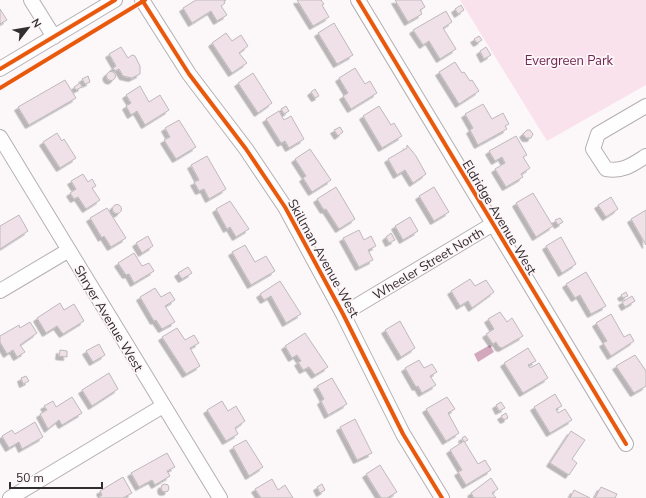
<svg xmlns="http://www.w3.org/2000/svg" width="646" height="498" font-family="'Nunito Sans',sans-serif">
<defs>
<filter id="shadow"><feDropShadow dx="-3.5" dy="3.5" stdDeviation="0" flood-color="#0004"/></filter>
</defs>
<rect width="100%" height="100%" fill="#fcf7f9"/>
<path fill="#fae2ec" d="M460,0H646V85L547,141Z"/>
<path fill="#d3a7bc" d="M490,345L494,352L478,362L474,354Z"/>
<path fill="#f0e1e8" stroke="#bdb9bb" filter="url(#shadow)" d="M196,0H226L224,1L225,3L221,6L227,15L217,21L211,11L192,23L183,8Z
M297,0H321L324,4L322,5L329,17L313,26Z
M395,0H421L425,7L420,10L422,14L408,22Z
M461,5L464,10L458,14L455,9Z
M0,9L7,20L0,24Z
M446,11L452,22L443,28L456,49L440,59L429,41L423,45L413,30Z
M334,23L353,55L337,64L318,33Z
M226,33L232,41L241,35L248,46L239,53L247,63L232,73L212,43Z
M479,36L482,40L477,43L474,39Z
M121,47L128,58L132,55L135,56L140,66V74L132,78L123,76L119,69L115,71L113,68L116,66L109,54Z
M486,47L491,55L484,59L480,51Z
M455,62L462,73L464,72L470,81L472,80L479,91L459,104L439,72Z
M355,68L365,84L370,81L377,93L351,109L343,96L348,93L339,78Z
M106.5 76a4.5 4.5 0 1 1 9 0a4.5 4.5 0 1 1-9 0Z
M253,73L272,103L258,113L238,83Z
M88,76L90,82L85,84L82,79Z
M65,80L76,98L29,125L18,107Z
M80,83L82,87L76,90L74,87Z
M140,86L149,102L160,95L169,110L145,125L137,111L131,115L126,106L131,103L126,95Z
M315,89L319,96L315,98L311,92Z
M483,104L492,119L503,113L509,124L505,126L507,129L478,145L470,130L473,128L465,114Z
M286,106L289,111L284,114L281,109Z
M379,106L391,125L394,123L402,136L382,148L363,116Z
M279,111L284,120L291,116L304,139L289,148L285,141L281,143L266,119Z
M179,120L196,147L176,159L164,140L170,137L165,128Z
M340,127L343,132L338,136L334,130Z
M527,130H530L533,134L531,138H526L523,134Z
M57,133L62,141L64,139L76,158L60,168L43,142Z
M516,136L527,155L523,157L530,168L521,174L523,177L506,187L495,169L505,163L502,157L495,161L489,151Z
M407,145L416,156L426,174L413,183L405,170L397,175L388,159L407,148Z
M310,149L331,180L312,192L303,178L306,176L295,159Z
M207,156L226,189L209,199L204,189L199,191L194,182L199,180L191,165Z
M83,174L88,182L92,179L96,186L92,188L100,200L86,209L78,197L74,199L70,193L76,189L71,181Z
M336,187L355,219L339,229L326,209L324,210L317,199Z
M434,187L449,212L434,221L419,196Z
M533,193L553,226L536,237L516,203Z
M611,197L618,209L606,217L598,205Z
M230,201L249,229L236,237L230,227L227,229L216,209Z
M112.5 209a4.5 4.5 0 1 1 9 0a4.5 4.5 0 1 1-9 0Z
M107,208L126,238L111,247L104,236L102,238L90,218Z
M646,210V245L631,219Z
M19,215L28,231L0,249V226Z
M410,217L418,231L403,240L395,226Z
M560,218L563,222L558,225L555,220Z
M359,230L364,240L371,236L376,246L368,250L373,260L359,267L343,238Z
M391,233L395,240L389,243L386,237Z
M148,236L153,246L142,253L136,243Z
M561,237L576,264L562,273L546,246Z
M245,245L255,262L266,256L275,271L251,285L232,252Z
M134,253L142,266L149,263L154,271L134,283L129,274L126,275L118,263Z
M188,267L192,273L182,279L178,273Z
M586,272L606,306L591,314L580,295L575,298L566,284Z
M470,279L475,286L486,280L494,292L472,308L468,301L460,306L451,291Z
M280,281L301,314L286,323L271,296L264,300L260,294Z
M155,288L161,297L170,292L175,300L165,306L175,322L162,329L156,320L154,321L140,297Z
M626,292L628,296L623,298L621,295Z
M632,296L635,301L625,307L622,302Z
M60,303L64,310L74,304L84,321L63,334L57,326L46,333L37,318Z
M500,312L507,322L512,318L523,336L502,348L499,347L496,342L493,344L486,334L494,329L488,319Z
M611,314L624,337L630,334L634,341L611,356L603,343L607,341L596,323Z
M400,321L415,348L401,357L385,330Z
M30,322L37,333L20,345L25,352L17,357L13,350L7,354L0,342V336L19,325L20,328Z
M177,328L185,340L194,335L199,343L190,348L200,366L186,374L162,337Z
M305,333L328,367L315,375L309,367L303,370L298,362L301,361L297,355L292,358L285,346Z
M99,344L105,355L93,362L86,351Z
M528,348L536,361L528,365L530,368L539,363L548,378L523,393L504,363Z
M60,350L67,351V357L59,356Z
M635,355L646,371V386L634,393L616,366Z
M419,360L424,368L432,364L437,372L430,376L436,385L422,393L418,386L416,387L405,368Z
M109,373L118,389L92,406L82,390Z
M26,376L29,381L23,384L21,378Z
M332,378L347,404L328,415L321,401L324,399L317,386Z
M555,394L562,406L556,409L558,413L565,409L572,420L550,433L534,407Z
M72,397L82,413L62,425L59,420L48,429L40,414L47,410L44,406L53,401L56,407Z
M447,397L455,409L448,413L459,433L446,441L426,409Z
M222,401L228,411L236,406L245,421L235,428L238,434L226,441L207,410Z
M501,402L505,408L499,411L496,405Z
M506,413L508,418L504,420L501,416Z
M355,419L372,453L357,460L340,427Z
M35,422L43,437L22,449L19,442L9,448L2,436L12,430L15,434Z
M571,431L585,440L572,459L577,463L569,475L550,463Z
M465,436L468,440L464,442L462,438Z
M246,440L263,467L249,476L233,447Z
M464,441L478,464L485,460L491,470L466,485L458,472L462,470L450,450Z
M167,453L175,467L167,471L170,476L155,485L152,480L139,487L131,473Z
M380,465L397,492L387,498H381L366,474Z
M123,477L132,493L123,498H98L102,495L100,491Z
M491,478L498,489L492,493L496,498H474L471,493Z
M272,479L278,490L285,485L293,498H261L255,489Z
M161 488a4 4 0 1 1 8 0a4 4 0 1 1-8 0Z
M322,484L325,490L320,493L317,487Z
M601,487L617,494L615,498H595Z
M574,490L590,498H570Z"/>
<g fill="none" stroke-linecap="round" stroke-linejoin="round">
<g stroke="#b4b0b2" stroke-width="16">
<path id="minor" d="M31,0L54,37
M142,0L189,74L246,149L285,207L343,314L403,434L442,498
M358,0L626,444
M0,69L115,0
M646,106L598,134L593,149L606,169C623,172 632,165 646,156
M0,137L220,498
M0,291L69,250
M343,314L493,224
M10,498L163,406"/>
</g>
<use href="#minor" stroke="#fffefe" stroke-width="14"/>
<g stroke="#fef5f9" stroke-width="6">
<path id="cycleway" d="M142,0L189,74L246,149L285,207L343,314L403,434L442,498
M358,0L626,444
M0,69L115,0
M0,88L145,0"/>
</g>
<use href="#cycleway" stroke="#e8590c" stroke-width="4"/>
</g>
<g text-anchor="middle" stroke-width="3.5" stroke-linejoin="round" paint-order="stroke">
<g font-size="13" fill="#702750" stroke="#fef5f9">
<text x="569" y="65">Evergreen Park</text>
</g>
<g font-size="13" fill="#312e30" stroke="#fef5f9">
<text transform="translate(500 217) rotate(59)" y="5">Eldridge Avenue West</text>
<text transform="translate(324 258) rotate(61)" y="5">Skillman Avenue West</text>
<text transform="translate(428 263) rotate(-31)" y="5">Wheeler Street North</text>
<text transform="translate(109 318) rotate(59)" y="5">Shryer Avenue West</text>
</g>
</g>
<g transform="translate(28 28) rotate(59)" stroke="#fef5f9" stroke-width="3" paint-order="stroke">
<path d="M0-3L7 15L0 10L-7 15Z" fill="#312e30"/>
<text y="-6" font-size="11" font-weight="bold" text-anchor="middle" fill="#312e30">N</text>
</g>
<path d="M10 482v6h92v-6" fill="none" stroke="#312e30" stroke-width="2"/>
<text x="16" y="482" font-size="12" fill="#312e30" stroke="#fef5f9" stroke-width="3" paint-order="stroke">50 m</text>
</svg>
